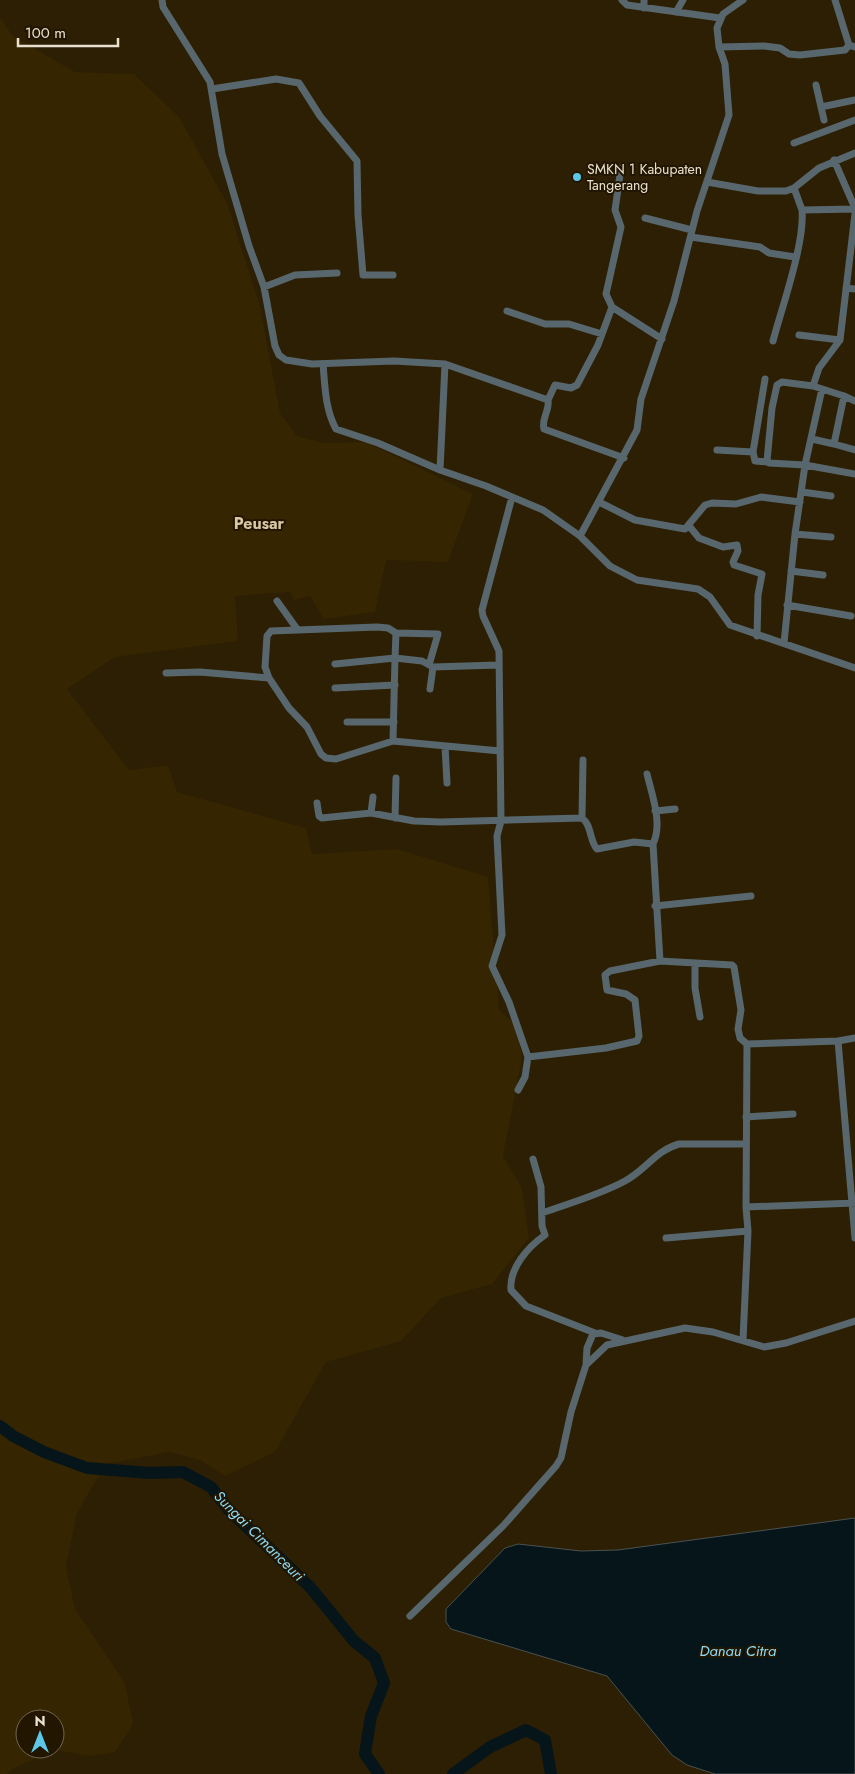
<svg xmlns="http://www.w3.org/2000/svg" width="855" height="1774" font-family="Jost,sans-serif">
<rect width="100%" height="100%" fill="#2c1f03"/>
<path fill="#352500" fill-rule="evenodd" d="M0,18L13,36L75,72L134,74L179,117L227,203L260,306L280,413L297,436L324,443L366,442L473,494L448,562L386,560L375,612L324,619L310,596L294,600L290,592L235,596L238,641L115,657L67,689L129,770L168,765L177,792L306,828L312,854L397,849L488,877L499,1010L517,1026L522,1058L503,1156L522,1188L529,1238L492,1284L441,1298L401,1341L326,1362L275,1452L225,1476L200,1460L170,1452L106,1464L77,1513L66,1566L75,1609L125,1683L133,1724L115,1752L91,1756L55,1750L12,1769L7,1774H0ZM25,1719H55V1749H25Z"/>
<path fill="#06151a" stroke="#4a5251" d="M855,1518V1774H715L687,1765L672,1755L607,1676L451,1629L446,1622V1609L505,1548L518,1544L581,1551L618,1550Z"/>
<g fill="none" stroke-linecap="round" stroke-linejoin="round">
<path stroke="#06151a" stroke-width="12" d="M0,1426L13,1436L44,1452L87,1468L150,1473L183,1472L211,1487L229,1510L310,1587L354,1641L375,1658L384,1683L371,1716L365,1754L379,1774
M453,1774L490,1747L526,1730L545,1740L551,1774"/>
<path stroke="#58676d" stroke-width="7" d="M162,0L163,7L210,82L222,154L249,246L264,287L275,346L279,355L286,360L312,364L394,361L445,364L548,400C550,410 541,419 544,429L624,458
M622,0L627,5L720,18
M644,0V8
M835,0L849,45L855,47
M676,12L683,0
M719,47L764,46L780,48L789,54L800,55L845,50L849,45
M816,85L821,107
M212,89L276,79L299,83L320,116L357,161L358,215L363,275H393
M824,120L821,107L855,100
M794,143L855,120
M834,160L855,208
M621,168L615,210L621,227L606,294L612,307L662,339
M707,182L758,191H786L794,188L819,168L855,153
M794,188L802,210L855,209
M855,214L840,340L819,368L813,386L844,396L834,444L855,450
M645,218L692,230
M691,237L760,247L769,253L795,257
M264,287L295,275L337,273
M846,288L855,289
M507,311L545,324H569L602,334
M799,335L840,340
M773,341C782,307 805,243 802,210
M323,364C325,386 325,409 336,429L378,443L440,470L486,486L543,510L580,536L610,566L637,580L698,589L710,597L730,625L855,668
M813,386L782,382L777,385L772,408L767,461L769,463L805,465L855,474
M844,396L855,401
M548,400L555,385L571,388L577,385L598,345L612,307
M812,439L834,444
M717,450L753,452L755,461L768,462
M753,452L765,379
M440,470L445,364
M802,492L831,496
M512,497L482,610L483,616L499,651L501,821L497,836L502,935L492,966L509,1002L528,1057L606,1048L637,1041L639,1036L635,1000L626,994L607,990L605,975L610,971L660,961L732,965L734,967L741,1010L738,1029L740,1038L747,1044L746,1207L748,1231L743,1340
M599,502L635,520L685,529L705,505L712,503L736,504L761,497L800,502
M690,527L699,538L723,547L737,545L738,551L733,562L734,565L762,574L758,595L757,636
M795,534L831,537
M580,536L637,430L641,399L674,301L697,211L729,115L725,64L719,47L717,28L723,14L743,0
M791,571L823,575
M277,601L297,629
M787,605L851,616
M396,633L438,634L429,665
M784,643L795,534L805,465L822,389
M335,664L395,658L396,633L388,628L377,627L271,631L267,636L265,667L269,678L289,708L307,727L321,754L326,758L336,759L393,741L500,751
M166,673L200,672L269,678
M335,688L395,685
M430,689L433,667
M347,722H394
M393,741L395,658L422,661L433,667L498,665
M445,746L447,783
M647,774C652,795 663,824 653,844L660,961
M317,803L319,816L322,818L371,813L414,821L441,822L582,818C592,825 589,840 597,849L634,842L653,844
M655,811L675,809
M371,813L373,797
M395,818L396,778
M582,818L583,760
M655,906L751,896
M695,964V988L700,1017
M838,1041L855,1038
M747,1044L838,1041L855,1238
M518,1090L525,1077L528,1057
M746,1117L793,1114
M533,1159L541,1187L542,1226L545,1235C528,1247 509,1268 511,1290L526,1306L595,1333
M746,1207L855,1203
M542,1213C570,1203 599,1195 625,1181C646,1170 656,1150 679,1144H746
M666,1238L748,1231
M586,1365L587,1348L593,1334L601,1333L623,1340
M410,1616L503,1526L556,1466L561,1458L571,1412L586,1365L607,1345L685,1328L713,1332L764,1347L786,1343L855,1321"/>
</g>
<circle fill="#5cc7e7" stroke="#221600" stroke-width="2" cx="577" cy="177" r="5"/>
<g text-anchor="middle" stroke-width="4" stroke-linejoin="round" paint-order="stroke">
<g font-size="14" fill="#e9e1d0" stroke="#221600" text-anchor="start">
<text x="587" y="174">SMKN 1 Kabupaten<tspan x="587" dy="16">Tangerang</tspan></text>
</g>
<g font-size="15" font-style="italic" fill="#8bdbf7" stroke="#221600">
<text transform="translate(259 1536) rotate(45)" y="5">Sungai Cimanceuri</text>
<text x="738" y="1656">Danau Citra</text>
</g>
<g font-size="16" font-weight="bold" fill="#d7c7a6" stroke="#221600">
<text x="259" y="529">Peusar</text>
</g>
</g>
<g transform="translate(40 1734)"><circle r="24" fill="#221600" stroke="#726753"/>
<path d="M0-4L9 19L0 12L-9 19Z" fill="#5cc7e7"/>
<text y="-8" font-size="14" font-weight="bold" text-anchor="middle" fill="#e9e1d0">N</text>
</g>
<path d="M18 38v8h100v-8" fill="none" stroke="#e9e1d0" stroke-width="2.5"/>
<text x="25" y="38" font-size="15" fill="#e9e1d0" stroke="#221600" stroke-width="4" paint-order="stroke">100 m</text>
</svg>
